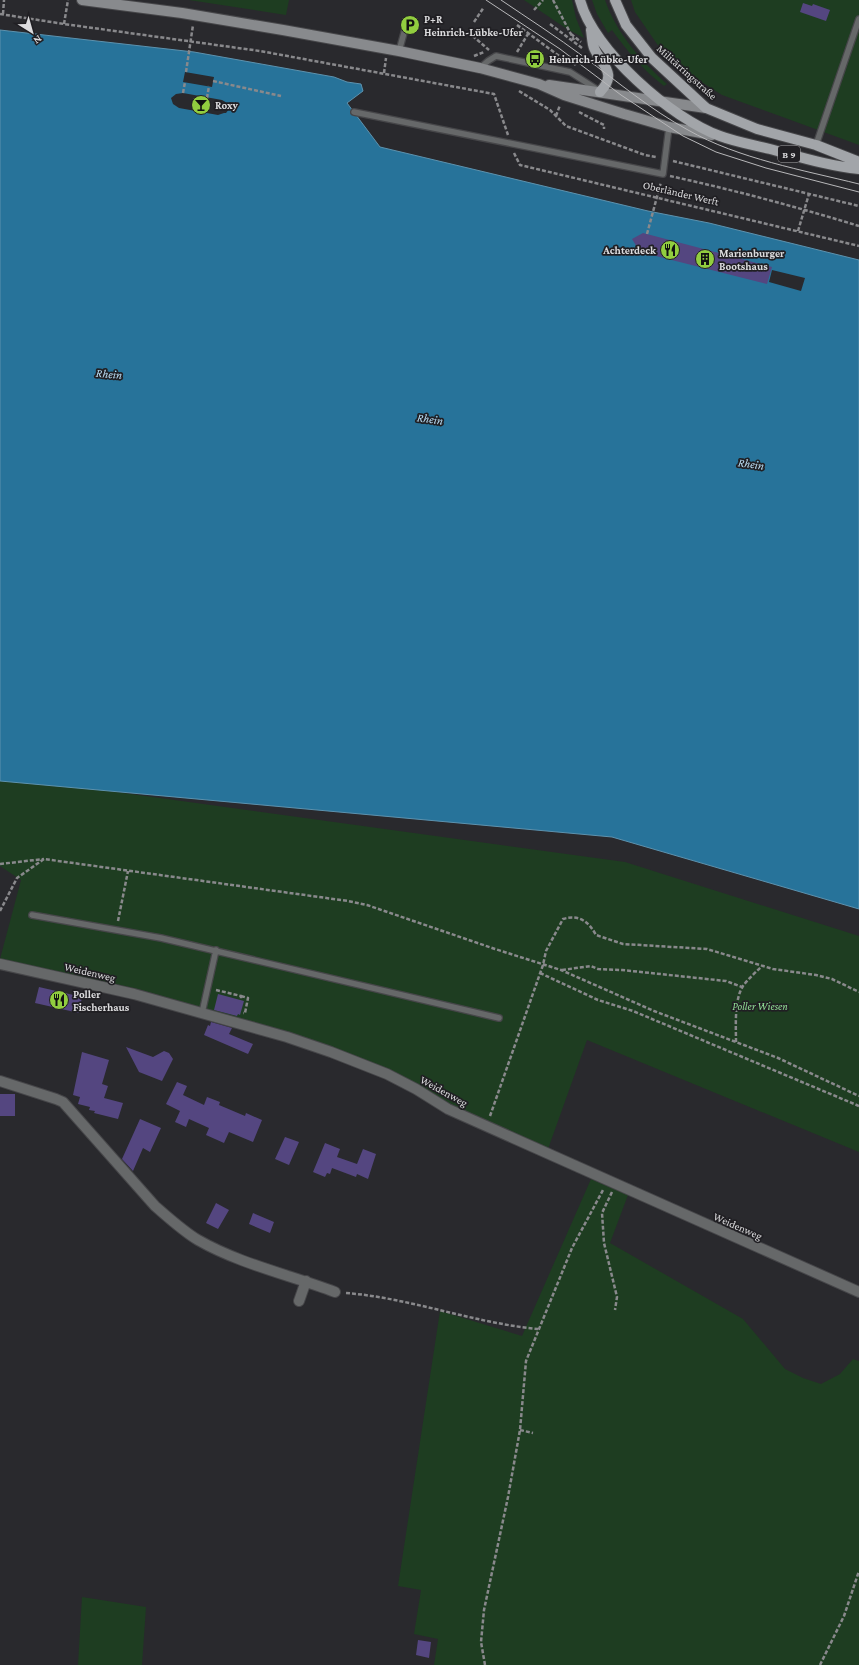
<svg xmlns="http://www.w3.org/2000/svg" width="859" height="1665" font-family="'Crimson Pro',serif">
<rect width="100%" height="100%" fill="#29292d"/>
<path fill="#1e3d21" d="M189,0H289L286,15Z
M524,0H572L576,18L584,38L567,29Z
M592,0H605C617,34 641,61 667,84L664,86C643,70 627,51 612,30L608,33L597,14Z
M631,0H859V145L722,95L681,69L657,44L635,12Z
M0,776L625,862L859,936V1152L587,1040L548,1149L446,1103L420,1088L237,1021L221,1013L138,989L0,959L21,880L0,866Z
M591,1179L628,1195L610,1243L743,1319L785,1369L803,1378L821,1384L840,1374L853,1359L859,1361V1665H434L438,1639L414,1634L421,1590L398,1586L440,1311L522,1336Z
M82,1597L146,1607L142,1665H78Z"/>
<path fill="#27739a" stroke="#5d92ae" d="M0,30L194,52L334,77L347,82L361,84L363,91L347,103L380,147L648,211L709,223L859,260V909L612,837L0,781Z"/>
<path fill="#29292d" d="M185,72L214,77L212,87L183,82Z
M183,93L222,100L229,104V109L226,113H224L218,115L179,108L173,104L171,98L176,94Z
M772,270L805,278L801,291L769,282Z"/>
<path fill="#544680" d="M803,3L812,6L813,4L830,10L826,21L800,12Z
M643,233L772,267L767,284L640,252L632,239Z
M39,987L82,997L79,1013L35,1003Z
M218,994L244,1001L240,1015L238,1014L237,1016L214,1010Z
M211,1022L232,1028L229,1034L253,1044L248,1054L204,1035L208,1025L210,1026Z
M126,1047L153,1057L164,1051L169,1053L173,1059L162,1081L139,1072Z
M82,1052L109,1060L102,1084L108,1086L104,1098L123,1103L118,1119L94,1113L95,1111L89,1110L90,1107L78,1104L80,1097L73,1095Z
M177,1082L187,1086L183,1095L204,1105L207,1097L220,1102L219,1105L245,1116L246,1113L262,1120L253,1142L229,1132L224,1143L206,1135L209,1128L189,1119L186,1127L175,1122L180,1111L166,1104Z
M0,1094H15V1116H0Z
M140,1119L161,1128L150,1152L143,1148L133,1171L122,1159Z
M285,1137L299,1142L289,1165L275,1159Z
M325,1143L340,1149L337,1157L357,1164L363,1149L376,1154L368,1179L357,1174L356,1177L332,1168L330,1174L327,1173L325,1177L313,1172Z
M216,1203L229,1210L218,1229L206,1223Z
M253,1213L274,1222L270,1233L249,1224Z
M418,1640L431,1642L429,1658L416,1655Z"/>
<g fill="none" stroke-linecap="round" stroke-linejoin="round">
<g stroke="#464649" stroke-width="8">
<path id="lane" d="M399,51L407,22
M480,68L488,61L496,56L570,72L598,90
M354,112L663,174L669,127
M816,145L859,19
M32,915L161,938L499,1018
M202,1013L216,950"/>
</g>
<g stroke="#464649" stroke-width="12">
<path id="street" d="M0,964L134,994L287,1037L331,1052L387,1074L416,1089L448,1109L859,1292
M0,1081L56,1099L63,1102L155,1206C169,1218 183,1231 198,1240C240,1264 290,1275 335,1292
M299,1301L306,1281"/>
</g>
<g stroke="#464649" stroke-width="12">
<path id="secondary" d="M82,0L182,13L283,30L399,51L480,68L539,84L564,95L624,114L669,127L712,135
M549,85L706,108"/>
</g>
<g stroke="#464649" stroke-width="12">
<path id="primary" d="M580,0C593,50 672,119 720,136C736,142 754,145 770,149C800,157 829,166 859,169
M615,0L626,25L652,58L706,108L757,129L816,145L859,162
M591,30C592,36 592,43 594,48C602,66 618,73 600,92"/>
</g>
<path stroke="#89898c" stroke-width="2.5" stroke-dasharray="4 2" stroke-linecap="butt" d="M553,0L574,40
M534,10L543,0
M0,14L64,24L260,51L494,94L508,135
M3,14L4,0
M474,22L484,7
M64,24L68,0
M550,24L582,48
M517,25L566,61
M468,32L489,50
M571,34L581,42
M517,52L528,34
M474,56L484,52
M574,65L585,55
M186,72L193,25
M384,73L386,58
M213,81L281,96
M519,91L550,110L566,126L645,155L656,157
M183,93L185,82
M207,98L209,86
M579,112L604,125V129
M556,116L560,105
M514,153L520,165L859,246
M673,161L859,206
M670,176C734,190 797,207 859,226
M798,231L809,194
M647,234L661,182
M0,864L44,859
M0,911L17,878L44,859L348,901L367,905L495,949L561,970L654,1011L778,1058L859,1096
M118,921L128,871
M562,970L591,966L598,969L622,970L726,981L742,987
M540,973L598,1000L633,1011L859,1106
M216,990L241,996V1000
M241,996L248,998L245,1013H243
M736,1042C736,1027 734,1000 743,986C748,979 756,972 762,966
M490,1116L543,965L546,951L563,919C579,914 589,922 596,935L623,944L707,949L773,969L816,975L832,979L859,992
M612,1192L602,1213L604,1243L617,1297L615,1310
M346,1293C411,1298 473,1323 538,1329
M520,1430L533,1433
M485,1665L481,1642L484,1610L508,1497L520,1430L526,1361L572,1248L603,1190
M820,1665L844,1616L859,1571"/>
<use href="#lane" stroke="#666869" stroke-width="5.5"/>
<use href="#street" stroke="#666869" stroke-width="10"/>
<use href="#secondary" stroke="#888a8d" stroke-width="10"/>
<use href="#primary" stroke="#a2a5a9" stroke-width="10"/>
<path stroke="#b8b8ba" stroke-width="1" d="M486,0L560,49L621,95L683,136L716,152L766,168L859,192
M501,0C529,19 557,37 584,57C618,82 651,110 688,130C739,159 803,170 859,184"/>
</g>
<defs>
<g id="parking-disc" transform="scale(1)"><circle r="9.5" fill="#91cd3f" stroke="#201f23"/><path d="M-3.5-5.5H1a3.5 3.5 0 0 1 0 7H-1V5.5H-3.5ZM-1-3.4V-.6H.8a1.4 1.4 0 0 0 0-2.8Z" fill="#111"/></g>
<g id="bus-disc" transform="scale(1)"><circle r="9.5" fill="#91cd3f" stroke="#201f23"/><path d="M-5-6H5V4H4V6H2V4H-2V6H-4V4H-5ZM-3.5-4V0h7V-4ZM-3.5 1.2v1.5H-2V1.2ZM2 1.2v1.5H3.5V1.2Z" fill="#111"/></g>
<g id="bar-disc" transform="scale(1)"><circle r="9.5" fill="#91cd3f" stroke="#201f23"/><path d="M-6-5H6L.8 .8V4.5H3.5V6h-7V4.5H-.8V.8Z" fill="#111"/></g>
<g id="restaurant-disc" transform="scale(1)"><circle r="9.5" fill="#91cd3f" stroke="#201f23"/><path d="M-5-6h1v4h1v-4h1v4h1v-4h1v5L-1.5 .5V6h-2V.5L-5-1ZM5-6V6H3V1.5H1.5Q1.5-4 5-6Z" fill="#111"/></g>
<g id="building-disc" transform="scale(1)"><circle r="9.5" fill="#91cd3f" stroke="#201f23"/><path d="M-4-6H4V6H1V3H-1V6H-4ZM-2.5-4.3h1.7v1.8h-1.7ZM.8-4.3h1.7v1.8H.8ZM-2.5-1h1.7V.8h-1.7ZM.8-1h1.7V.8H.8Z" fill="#111"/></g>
</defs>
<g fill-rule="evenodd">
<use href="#parking-disc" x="410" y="25"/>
<use href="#bus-disc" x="535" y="59"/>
<use href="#bar-disc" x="201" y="105"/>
<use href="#restaurant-disc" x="670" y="250"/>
<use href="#building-disc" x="705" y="259"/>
<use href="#restaurant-disc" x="59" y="1000"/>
</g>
<g text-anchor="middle" stroke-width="3.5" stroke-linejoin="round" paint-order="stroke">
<rect fill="#201f23" stroke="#a4a3a6" stroke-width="1" x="778" y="146" width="22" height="16" rx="3"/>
<g font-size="10" font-weight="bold" fill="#dcdcde">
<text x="789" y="158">B 9</text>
</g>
<g font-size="11" font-weight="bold" fill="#dcdcde" stroke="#201f23" text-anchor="start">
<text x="424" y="23">P+R<tspan x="424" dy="13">Heinrich-Lübke-Ufer</tspan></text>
<text x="549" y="63">Heinrich-Lübke-Ufer</text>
<text x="215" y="109">Roxy</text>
<text x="656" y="254" text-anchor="end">Achterdeck</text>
<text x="719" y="257">Marienburger<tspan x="719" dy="13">Bootshaus</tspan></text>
<text x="73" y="998">Poller<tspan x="73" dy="13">Fischerhaus</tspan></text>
</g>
<g font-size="11" fill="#dcdcde" stroke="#201f23">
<text transform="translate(687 72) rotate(42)" y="4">Militärringstraße</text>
<text transform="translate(681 193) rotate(13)" y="4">Oberländer Werft</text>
<text transform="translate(90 972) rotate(13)" y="4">Weidenweg</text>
<text transform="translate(444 1091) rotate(29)" y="4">Weidenweg</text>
<text transform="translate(738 1226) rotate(24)" y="4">Weidenweg</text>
</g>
<g font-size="11" font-style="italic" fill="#90dc95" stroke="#201f23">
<text x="760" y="1010">Poller Wiesen</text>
</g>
<g font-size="12" font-style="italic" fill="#bbdff6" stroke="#201f23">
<text transform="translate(109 374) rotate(5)" y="4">Rhein</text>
<text transform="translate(430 419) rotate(8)" y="4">Rhein</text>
<text transform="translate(751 464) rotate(8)" y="4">Rhein</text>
</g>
</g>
<g transform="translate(32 32) rotate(143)" stroke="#201f23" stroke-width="3" paint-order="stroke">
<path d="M0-3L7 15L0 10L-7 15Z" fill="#dcdcde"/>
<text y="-6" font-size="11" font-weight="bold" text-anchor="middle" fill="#dcdcde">N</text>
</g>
</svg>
